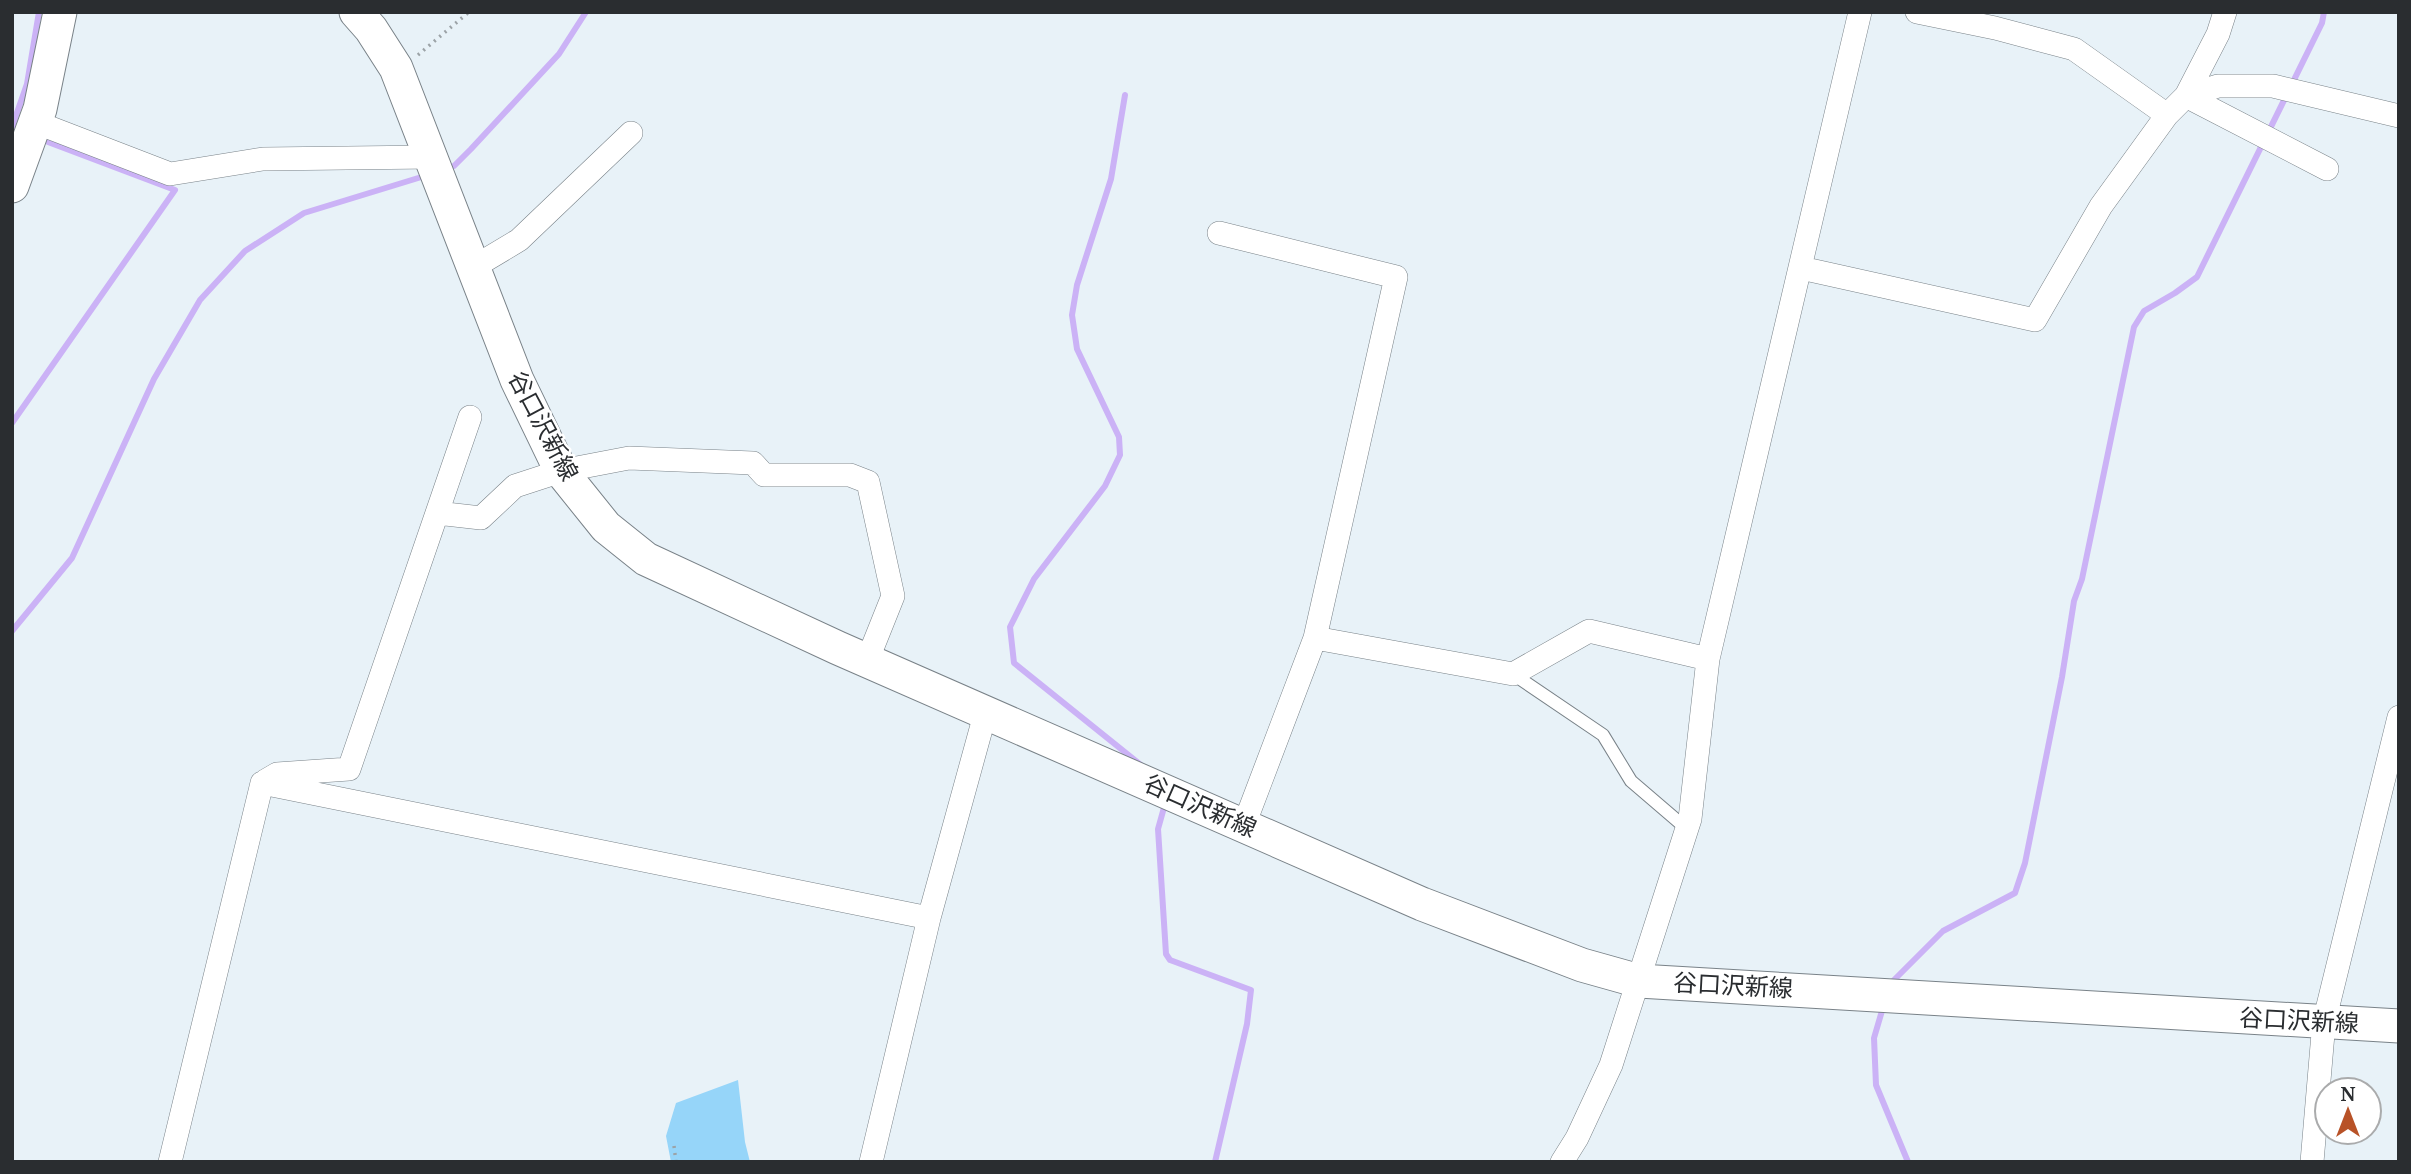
<svg xmlns="http://www.w3.org/2000/svg" width="2411" height="1174" font-family="'Noto Serif','Noto Sans JP',serif">
<rect width="100%" height="100%" fill="#e8f2f8"/>
<path fill="#96d5f9" d="M738,1080L745,1142L750,1162H671L666,1136L676,1103Z"/>
<g fill="none" stroke-linecap="round" stroke-linejoin="round">
<path stroke="#cbb2f6" stroke-width="6" d="M1125,95L1111,179L1077,285L1072,315L1077,349L1119,437L1120,455L1105,486L1034,579L1010,627L1014,663L1141,765
M12,127L27,84L39,12
M445,169L454,166L471,149L559,54L586,12
M12,423L175,190L48,142
M12,631L72,558L154,379L200,300L245,251L304,213L428,175
M1165,804L1158,829L1166,954L1170,960L1251,990L1247,1024L1215,1162
M1890,984L1943,931L2015,893L2025,863L2062,677L2074,601L2082,579L2134,327L2144,311L2175,293L2197,277L2322,23L2324,12
M1884,1004L1874,1038L1876,1085L1908,1162"/>
<g stroke="#798288" stroke-width="14">
<path id="lane" d="M1513,674L1603,735L1631,781L1687,829"/>
</g>
<g stroke="#798288" stroke-width="24">
<path id="street" d="M1917,12L1995,28L2074,49L2167,115
M2186,96L2218,86H2273L2399,116
M2186,96L2327,169
M35,122L170,174L263,159L431,157
M1219,233L1396,277L1315,638L1244,825
M474,267L519,240L631,133
M1801,268L2035,320L2101,206L2167,115L2186,96L2218,34L2225,12
M437,513L470,417
M1315,638L1513,674L1589,631L1708,659
M265,781L277,774L349,769L437,513L481,518L515,486L561,471L629,458L753,463L764,475H850L868,482L893,596L867,661
M170,1162L262,783L929,918
M871,1162L929,918L986,711
M1562,1162L1577,1138L1611,1065L1690,819L1708,659L1860,12
M2312,1162L2324,1022L2399,717"/>
</g>
<g stroke="#798288" stroke-width="35">
<path id="secondary" d="M356,12L371,29L396,68L517,380L561,471L606,527L646,559L838,648L1422,904L1582,965L1639,981L2399,1026
M12,186L40,109L60,12"/>
</g>
<path stroke="#9ca3a7" stroke-width="3.5" stroke-dasharray="2 5" stroke-linecap="butt" d="M418,55L469,12
M674,1146L676,1162"/>
<use href="#lane" stroke="#fff" stroke-width="12"/>
<use href="#street" stroke="#fff" stroke-width="23"/>
<use href="#secondary" stroke="#fff" stroke-width="33"/>
</g>
<g text-anchor="middle" stroke-width="5" stroke-linejoin="round" paint-order="stroke">
<g font-size="24" fill="#2a2d30" stroke="#fff">
<text transform="translate(543 426) rotate(62)" y="8">谷口沢新線</text>
<text transform="translate(1200 806) rotate(24)" y="8">谷口沢新線</text>
<text transform="translate(1733 986) rotate(3)" y="8">谷口沢新線</text>
<text transform="translate(2299 1021) rotate(3)" y="8">谷口沢新線</text>
</g>
</g>
<rect width="2411" height="1174" fill="none" stroke="#2a2d30" stroke-width="28"/>
<g transform="translate(2348 1111)"><circle r="33" fill="#ffffff" stroke="#aaabac" stroke-width="2"/>
<path d="M0-5L12 26L0 18L-12 26Z" fill="#b85227"/>
<text y="-10" font-size="19" font-weight="bold" text-anchor="middle" fill="#2a2d30">N</text>
</g>
</svg>
